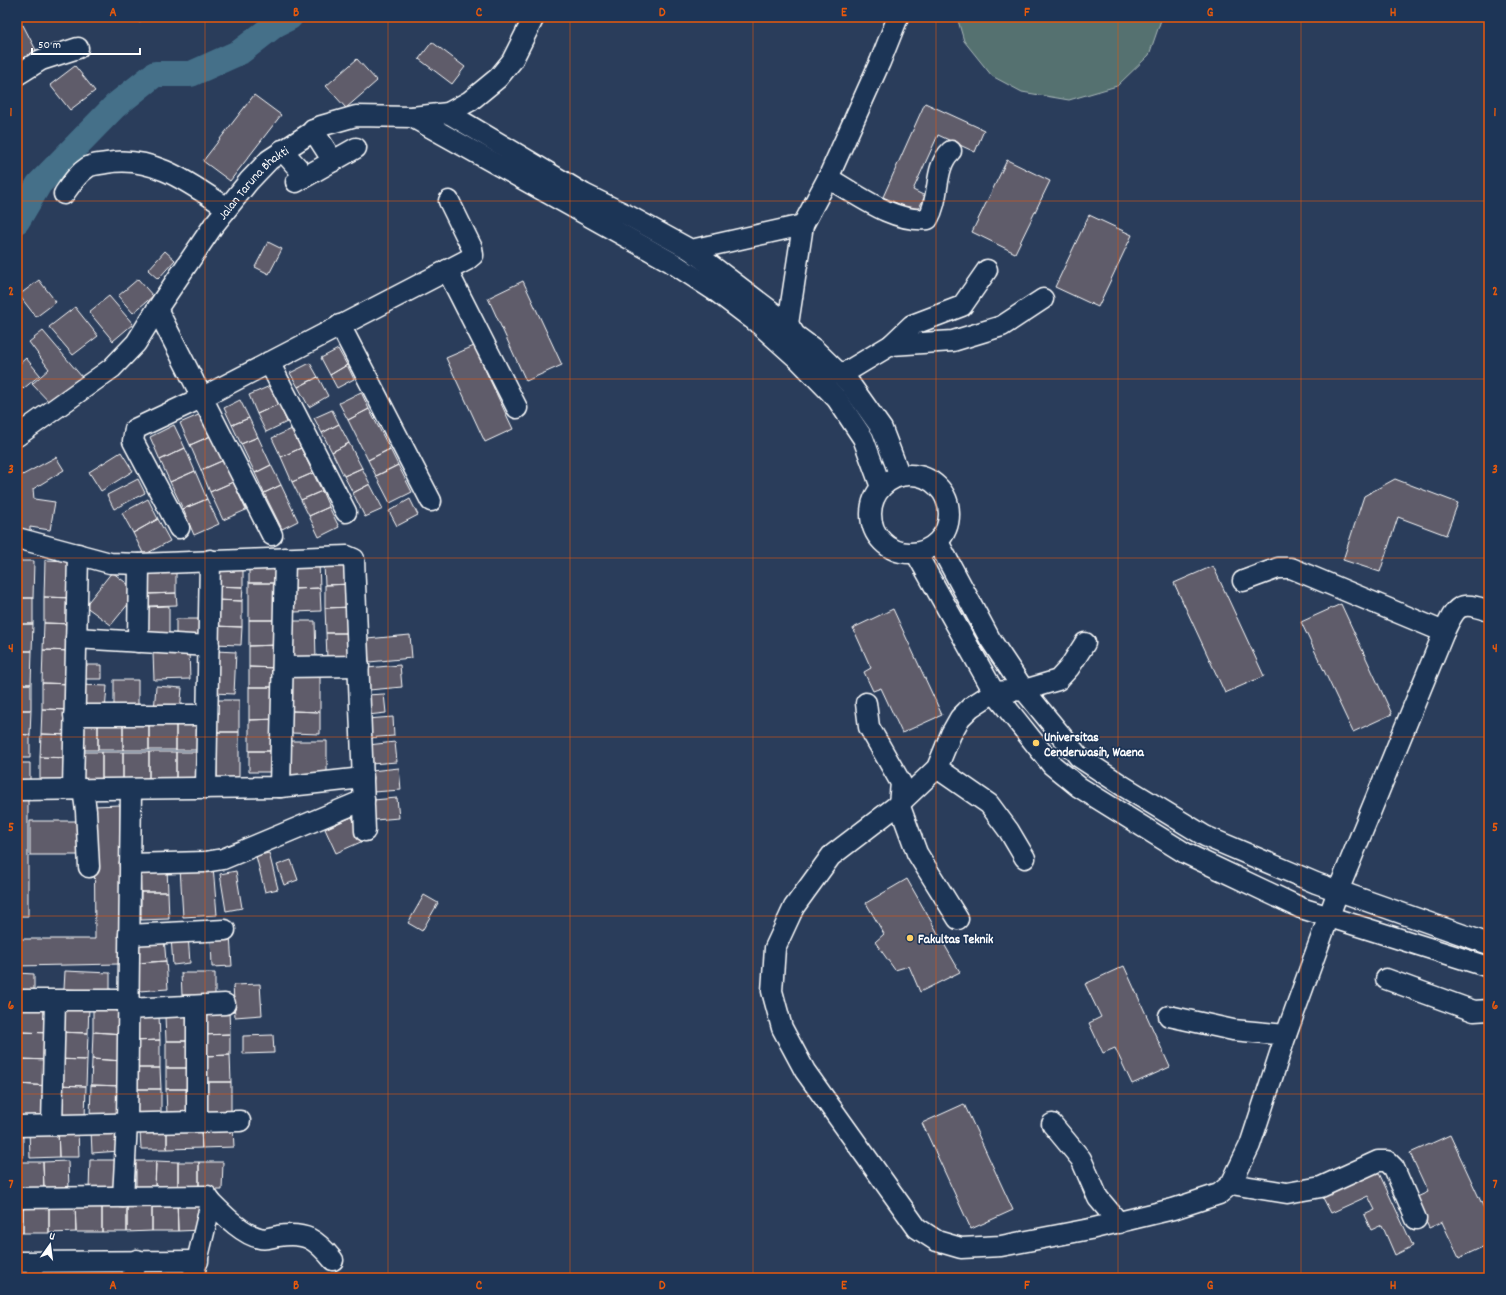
<svg xmlns="http://www.w3.org/2000/svg" width="1506" height="1295" font-family="Dekko,sans-serif">
<rect width="100%" height="100%" fill="#2a3d5b"/>
<filter id="ink" filterUnits="userSpaceOnUse"><feTurbulence type="fractalNoise" baseFrequency=".025" numOctaves="2"/><feDisplacementMap in="SourceGraphic" scale="8" xChannelSelector="R" yChannelSelector="G"/><feConvolveMatrix kernelMatrix="1 2 1 2 8 2 1 2 1" color-interpolation-filters="sRGB"/></filter>
<g filter="url(#ink)">
<path fill="#547170" stroke="#aab8b8" d="M957,17H1162L1149,55L1117,86L1069,100L1022,92L992,76L964,41Z"/>
<g fill="none" stroke-linecap="round" stroke-linejoin="round">
<path stroke="#447089" stroke-width="26" d="M17,221L39,184L115,106L155,74H191L240,52L276,24L290,17"/>
</g>
<path fill="#5f5c6b" stroke="#fff" d="M133,17H145L140,23Z
M23,25L37,52L17,63V28Z
M432,42L465,67L452,84L419,59Z
M357,59L377,81L346,108L326,86Z
M75,66L95,91L70,110L50,85Z
M254,95L281,115L230,181L203,161Z
M925,103L984,130L975,152L938,135L913,190L925,196L917,212L883,197Z
M1007,160L1050,181L1015,253L972,232Z
M1089,215L1132,235L1098,307L1055,287Z
M268,242L282,249L269,274L255,267Z
M165,251L175,260L158,279L148,270Z
M138,279L153,296L133,313L118,296Z
M39,280L56,302L36,317L19,295Z
M523,281L562,365L526,381L488,298Z
M109,296L133,324L113,341L89,312Z
M75,307L98,336L73,355L49,327Z
M43,331L82,377L52,405L32,384L49,369L29,342Z
M474,346L513,429L485,442L446,358Z
M338,349L347,365L330,375L321,358Z
M26,358L40,375L23,389L17,381V366Z
M310,363L318,377L298,387L290,373Z
M347,365L354,379L337,388L330,375Z
M318,377L328,396L309,407L298,387Z
M270,386L279,404L257,414L249,395Z
M361,392L369,409L348,420L339,403Z
M240,400L249,418L232,425L224,408Z
M279,404L287,422L266,432L257,414Z
M369,409L390,449L368,460L348,420Z
M332,410L339,424L322,433L314,418Z
M203,413L213,435L190,445L180,423Z
M249,418L258,437L241,444L232,425Z
M339,424L349,443L332,452L322,433Z
M174,425L185,448L160,460L150,437Z
M292,429L301,448L281,457L272,438Z
M213,435L224,460L201,470L190,445Z
M258,437L271,465L255,473L241,444Z
M349,443L362,468L344,476L332,452Z
M185,448L195,471L170,482L160,460Z
M301,448L313,473L292,482L281,457Z
M390,449L398,465L376,476L368,460Z
M121,452L133,471L101,491L89,472Z
M56,457L64,470L33,489L34,499L55,502L50,530L30,527V533L17,530V478Z
M224,460L233,482L210,492L201,470Z
M271,465L281,485L264,493L255,473Z
M398,465L412,492L390,503L376,476Z
M362,468L370,484L353,493L344,476Z
M195,471L207,499L183,509L170,482Z
M313,473L322,491L301,500L292,482Z
M138,479L145,493L114,509L107,495Z
M1395,479L1458,503L1446,535L1398,517L1380,572L1343,560L1364,496Z
M233,482L246,510L223,520L210,492Z
M370,484L383,509L365,517L353,493Z
M281,485L298,521L282,529L264,493Z
M322,491L329,507L309,516L301,500Z
M148,499L158,519L133,533L122,513Z
M207,499L219,524L194,535L183,509Z
M410,499L418,515L397,526L389,511Z
M329,507L339,527L319,537L309,516Z
M158,519L170,541L144,555L133,533Z
M45,560L75,561L74,598L44,597Z
M17,561H34L33,598H17Z
M319,563L320,588L293,589L292,564Z
M352,563V584L325,585L324,564Z
M249,564H278V583H249Z
M1213,566L1264,676L1225,693L1174,583Z
M176,569V593L148,594L147,570Z
M215,569H243V587L214,586Z
M112,572L138,592L111,625L85,606Z
M249,583H278V620H249Z
M352,584L353,607L325,608V585Z
M214,586L243,587L242,601L214,600Z
M320,588L321,611L294,612L293,589Z
M176,593L177,605L149,606L148,594Z
M44,597L74,598L73,624L44,623Z
M17,598H33V624H17Z
M214,600L242,601V627L213,626Z
M1341,604L1392,714L1353,732L1301,622Z
M169,606V640H145L144,607Z
M353,607L354,633H326L325,608Z
M893,609L942,715L902,733L881,688L873,691L864,672L871,668L853,628Z
M176,619H206V641H176Z
M249,620H278V645L249,646Z
M292,621H315L316,660L293,661Z
M44,623L73,624V651L43,650Z
M17,624H33L32,651H17Z
M213,626L242,627L241,645L213,644Z
M326,633H354L355,657L327,658Z
M410,635L412,658L369,662L367,639Z
M278,645V668L249,667V646Z
M43,650L73,651L72,684L42,683Z
M17,651H32L31,684H17Z
M216,651L236,652L234,694L214,693Z
M189,652L190,679L154,680L153,653Z
M83,665H102V679H82Z
M400,665L402,687L369,690L367,668Z
M249,667L278,668V687H249Z
M292,673L320,674V712L292,711Z
M114,680H138V711H114Z
M42,683L72,684L71,710L42,709Z
M17,684H31V710H17Z
M80,685L107,686L105,711L78,710Z
M156,686L182,688L180,713L154,711Z
M249,687H278V719L249,720Z
M384,694L386,713L368,715L366,695Z
M217,700H239V732H217Z
M42,709L71,710V735L41,734Z
M17,710H31L30,735L17,734Z
M292,711L320,712V734L291,733Z
M393,717L394,736L368,738L367,719Z
M81,718H98V750H81Z
M98,718H123V750H98Z
M123,718H149V750H123Z
M149,718H176V750H149Z
M176,718H202V750H176Z
M278,719L279,751H249V720Z
M217,732H239V781H217Z
M17,734L30,735V758H17Z
M41,734L71,735L70,758L40,757Z
M291,741H327V777H291Z
M395,742L397,762L370,764L368,745Z
M249,751H279V772H249Z
M80,752H102V784H80Z
M102,752H123V784H102Z
M123,752H149V784H123Z
M149,752H176V784H149Z
M176,752H202V784H176Z
M40,757L70,758L69,783H40Z
M17,763H30V784H17Z
M399,768L401,790L373,792L371,771Z
M397,798L399,818L375,820L373,800Z
M17,800H28V916H17Z
M120,805L121,955L119,964L17,966V921H20V939H95L94,806Z
M352,817L363,841L336,853L325,829Z
M30,821H82L83,855H30Z
M269,853L278,889L265,892L256,856Z
M291,860L298,880L284,885L277,865Z
M213,866L217,915L183,917L180,868Z
M167,868L168,892H141L140,869Z
M236,871L242,908L226,911L220,874Z
M907,879L960,972L920,992L909,966L895,970L875,942L884,934L866,903Z
M141,892H168L169,919L141,920Z
M424,895L438,903L422,931L408,923Z
M188,935L190,963L173,965L171,937Z
M230,935L232,966L212,967L211,936Z
M164,938L166,961L137,963L135,940Z
M166,961L168,989L139,991L137,963Z
M1124,966L1170,1067L1132,1084L1115,1048L1103,1053L1089,1023L1101,1017L1085,984Z
M65,971L110,973V991L64,989Z
M17,973L34,974V992H17Z
M181,973H215V995H182Z
M260,984L262,1015L235,1017L233,985Z
M21,1006L53,1007L52,1033L20,1032Z
M57,1006L89,1007L88,1033L56,1032Z
M93,1006L125,1007L124,1034L93,1032Z
M229,1012L230,1034L202,1035V1013Z
M159,1015L160,1040L133,1041L132,1016Z
M165,1016H192L193,1041H166Z
M20,1032L52,1033L51,1060L19,1059Z
M56,1032L88,1033L87,1060L55,1059Z
M93,1032L124,1034L123,1061L92,1059Z
M230,1034V1055L203,1056L202,1035Z
M273,1035L274,1053L243,1054V1036Z
M160,1040V1068H133V1041Z
M166,1041H193V1068H166Z
M230,1055L231,1082H203V1056Z
M19,1059L51,1060L50,1086L18,1084Z
M55,1059L87,1060L86,1086L54,1085Z
M92,1059L123,1061V1086L91,1085Z
M133,1068H160L161,1089H134Z
M166,1068H193L194,1089H166Z
M203,1082H231V1116H204Z
M18,1084L50,1086L49,1117L17,1116Z
M54,1085L86,1086L85,1118L53,1117Z
M91,1085L123,1086L122,1119L90,1117Z
M134,1089H161V1114L134,1115Z
M166,1089H194V1115H167Z
M964,1104L1013,1210L971,1229L922,1123Z
M58,1128H78L79,1157H59Z
M58,1128L59,1157L30,1158L29,1129Z
M233,1128L234,1147L202,1148L201,1129Z
M17,1129H23V1157H17Z
M117,1129L119,1151L92,1153L91,1130Z
M201,1129L202,1148L167,1149V1130Z
M167,1130V1149H141L140,1131Z
M1450,1135L1489,1219V1244L1459,1258L1442,1222L1429,1228L1415,1198L1428,1192L1410,1153Z
M90,1160H117L116,1191L89,1190Z
M68,1161L69,1189H44L43,1162Z
M136,1161H156L155,1189H136Z
M156,1161L178,1162V1190L155,1189Z
M17,1162H43L44,1189L17,1190Z
M178,1162H199V1190H178Z
M199,1162H223L222,1190H199Z
M1378,1171L1413,1246L1395,1255L1382,1225L1371,1230L1364,1215L1375,1210L1368,1196L1331,1213L1322,1196Z
M152,1199H177L178,1231H152Z
M152,1199V1231L127,1232V1200Z
M177,1199H202V1230L178,1231Z
M102,1200H127V1232H102Z
M102,1200V1232H76L75,1201Z
M49,1201H75L76,1232L49,1233Z
M49,1201V1233H23V1202Z
M17,1202H23V1233H17Z"/>
<g fill="none" stroke-linecap="round" stroke-linejoin="round">
<g stroke="#fff" stroke-width="23">
<g id="minor">
<path d="M17,75L41,60L78,48"/>
<path d="M448,113L584,194L629,216L691,250L788,324L795,335L814,349L850,384L882,429L900,476"/>
<path d="M412,117L671,262L717,292L759,324L799,360L837,399L863,438L881,487"/>
<path d="M313,130L333,161"/>
<path d="M282,150L305,176"/>
<path d="M828,178C858,195 893,223 928,219C941,197 933,168 951,151"/>
<path d="M296,182L356,148"/>
<path d="M64,194C71,184 77,174 88,167C93,164 101,164 106,163C152,154 191,184 227,208"/>
<path d="M691,250L803,225"/>
<path d="M447,270L517,408"/>
<path d="M157,309L272,535"/>
<path d="M788,324L803,225L828,178L880,62L898,17"/>
<path d="M340,325L431,501"/>
<path d="M891,345L953,341L1002,326L1043,299"/>
<path d="M269,362L346,512"/>
<path d="M841,375L891,345L912,325L962,306L987,270"/>
<path id="s1" d="M17,436L112,368L136,343L157,309L213,226L249,181L269,160L321,126L356,116L412,117L448,113L470,101L498,78L512,61L534,17"/>
<circle cx="910" cy="514" r="39"/>
<path d="M179,528L133,441L135,429L203,397L467,260L473,255L472,248L449,201"/>
<path d="M17,538L110,563L139,564L347,556L354,559L365,831"/>
<path d="M938,542L990,639L1024,690L1079,757L1123,786L1205,836L1316,883L1489,944"/>
<path d="M916,553L994,692L1052,765L1079,787L1185,853L1301,908L1489,967"/>
<path d="M1243,581L1278,568H1291L1444,632"/>
<path d="M76,638L209,646"/>
<path d="M138,642L139,564"/>
<path d="M1085,643L1069,668L1058,680L1024,690L994,692L971,707L960,718L951,734L937,768L899,804L831,856L794,907L775,948L772,991L782,1028L805,1071L917,1228L937,1241L961,1248L1001,1246L1090,1229L1173,1209L1219,1194L1231,1184L1250,1145L1286,1035L1338,891L1444,632C1456,606 1459,600 1489,611"/>
<path d="M283,667L359,666"/>
<path d="M866,703L869,727L901,783L899,804L917,853L958,919"/>
<path d="M74,715H207"/>
<path d="M937,768L989,804L1009,831L1025,858"/>
<path d="M280,787L285,558"/>
<path d="M206,788L210,560"/>
<path d="M73,789L78,554"/>
<path d="M83,789L86,811L89,867"/>
<path d="M17,790L280,787L363,778"/>
<path d="M130,864L205,862L223,859L364,800"/>
<path d="M129,935L225,930"/>
<path d="M1386,979L1474,1011L1489,1010"/>
<path d="M17,1000H128"/>
<path d="M197,1006V1121"/>
<path d="M128,1009L225,1004"/>
<path d="M1169,1016L1233,1030L1286,1035"/>
<path d="M1052,1124L1081,1159L1098,1198L1119,1223"/>
<path d="M52,1125L55,1001"/>
<path d="M17,1126L240,1121"/>
<path d="M1231,1184L1287,1193L1321,1187L1378,1161H1387L1394,1168L1416,1219"/>
<path d="M123,1197L127,1123L131,789"/>
<path d="M17,1198L207,1196L211,1202L209,1211L193,1278"/>
<path d="M211,1202C223,1214 243,1235 260,1238C266,1240 272,1237 278,1236C306,1232 316,1239 333,1260"/>
<path d="M17,1262L198,1261"/>
<path d="M132,1278L137,1260"/>
</g>
</g>
<use href="#minor" stroke="#1d3557" stroke-width="20"/>
</g>
</g>
<path fill="none" stroke="#e8590c" stroke-width="1" stroke-opacity="0.55" d="M205,17V1278M388,17V1278M570,17V1278M753,17V1278M936,17V1278M1118,17V1278M1301,17V1278M17,201H1489M17,379H1489M17,558H1489M17,737H1489M17,916H1489M17,1094H1489"/>
<g fill="#ffd166" stroke="#1d3557" stroke-width="1.5">
<circle cx="1036" cy="743" r="4"/>
<circle cx="910" cy="938" r="4"/>
</g>
<g text-anchor="middle" stroke-width="3.5" stroke-linejoin="round" paint-order="stroke">
<g font-size="13" fill="#fff" stroke="#1d3557">
<text dy="5" stroke="none"><textPath href="#s1" startOffset="351">Jalan Taruna Bhakti</textPath></text>
</g>
<g font-size="13" font-weight="bold" fill="#fff" stroke="#1d3557" text-anchor="start">
<text x="1044" y="741">Universitas<tspan x="1044" dy="15">Cenderwasih, Waena</tspan></text>
<text x="918" y="943">Fakultas Teknik</text>
</g>
</g>
<rect width="1506" height="1295" fill="none" stroke="#1d3557" stroke-width="44"/>
<g transform="translate(50 1245) rotate(14)" stroke="#1d3557" stroke-width="3" paint-order="stroke">
<path d="M0-3L7 15L0 10L-7 15Z" fill="#ffffff"/>
<text y="-6" font-size="11" font-weight="bold" text-anchor="middle" fill="#ffffff">U</text>
</g>
<path d="M32 48v6h108v-6" fill="none" stroke="#ffffff" stroke-width="2"/>
<text x="38" y="48" font-size="12" fill="#ffffff" stroke="#1d3557" stroke-width="3" paint-order="stroke">50 m</text>
<rect x="22" y="22" width="1462" height="1251" fill="none" stroke="#e8590c" stroke-width="1.5"/>
<g font-size="13" text-anchor="middle" font-weight="bold" fill="#e8590c">
<text x="113" y="16">A</text>
<text x="296" y="16">B</text>
<text x="479" y="16">C</text>
<text x="662" y="16">D</text>
<text x="844" y="16">E</text>
<text x="1027" y="16">F</text>
<text x="1210" y="16">G</text>
<text x="1393" y="16">H</text>
<text x="11" y="116">1</text>
<text x="1495" y="116">1</text>
<text x="11" y="295">2</text>
<text x="1495" y="295">2</text>
<text x="11" y="473">3</text>
<text x="1495" y="473">3</text>
<text x="11" y="652">4</text>
<text x="1495" y="652">4</text>
<text x="11" y="831">5</text>
<text x="1495" y="831">5</text>
<text x="11" y="1009">6</text>
<text x="1495" y="1009">6</text>
<text x="11" y="1188">7</text>
<text x="1495" y="1188">7</text>
<text x="113" y="1289">A</text>
<text x="296" y="1289">B</text>
<text x="479" y="1289">C</text>
<text x="662" y="1289">D</text>
<text x="844" y="1289">E</text>
<text x="1027" y="1289">F</text>
<text x="1210" y="1289">G</text>
<text x="1393" y="1289">H</text>
</g>
</svg>
